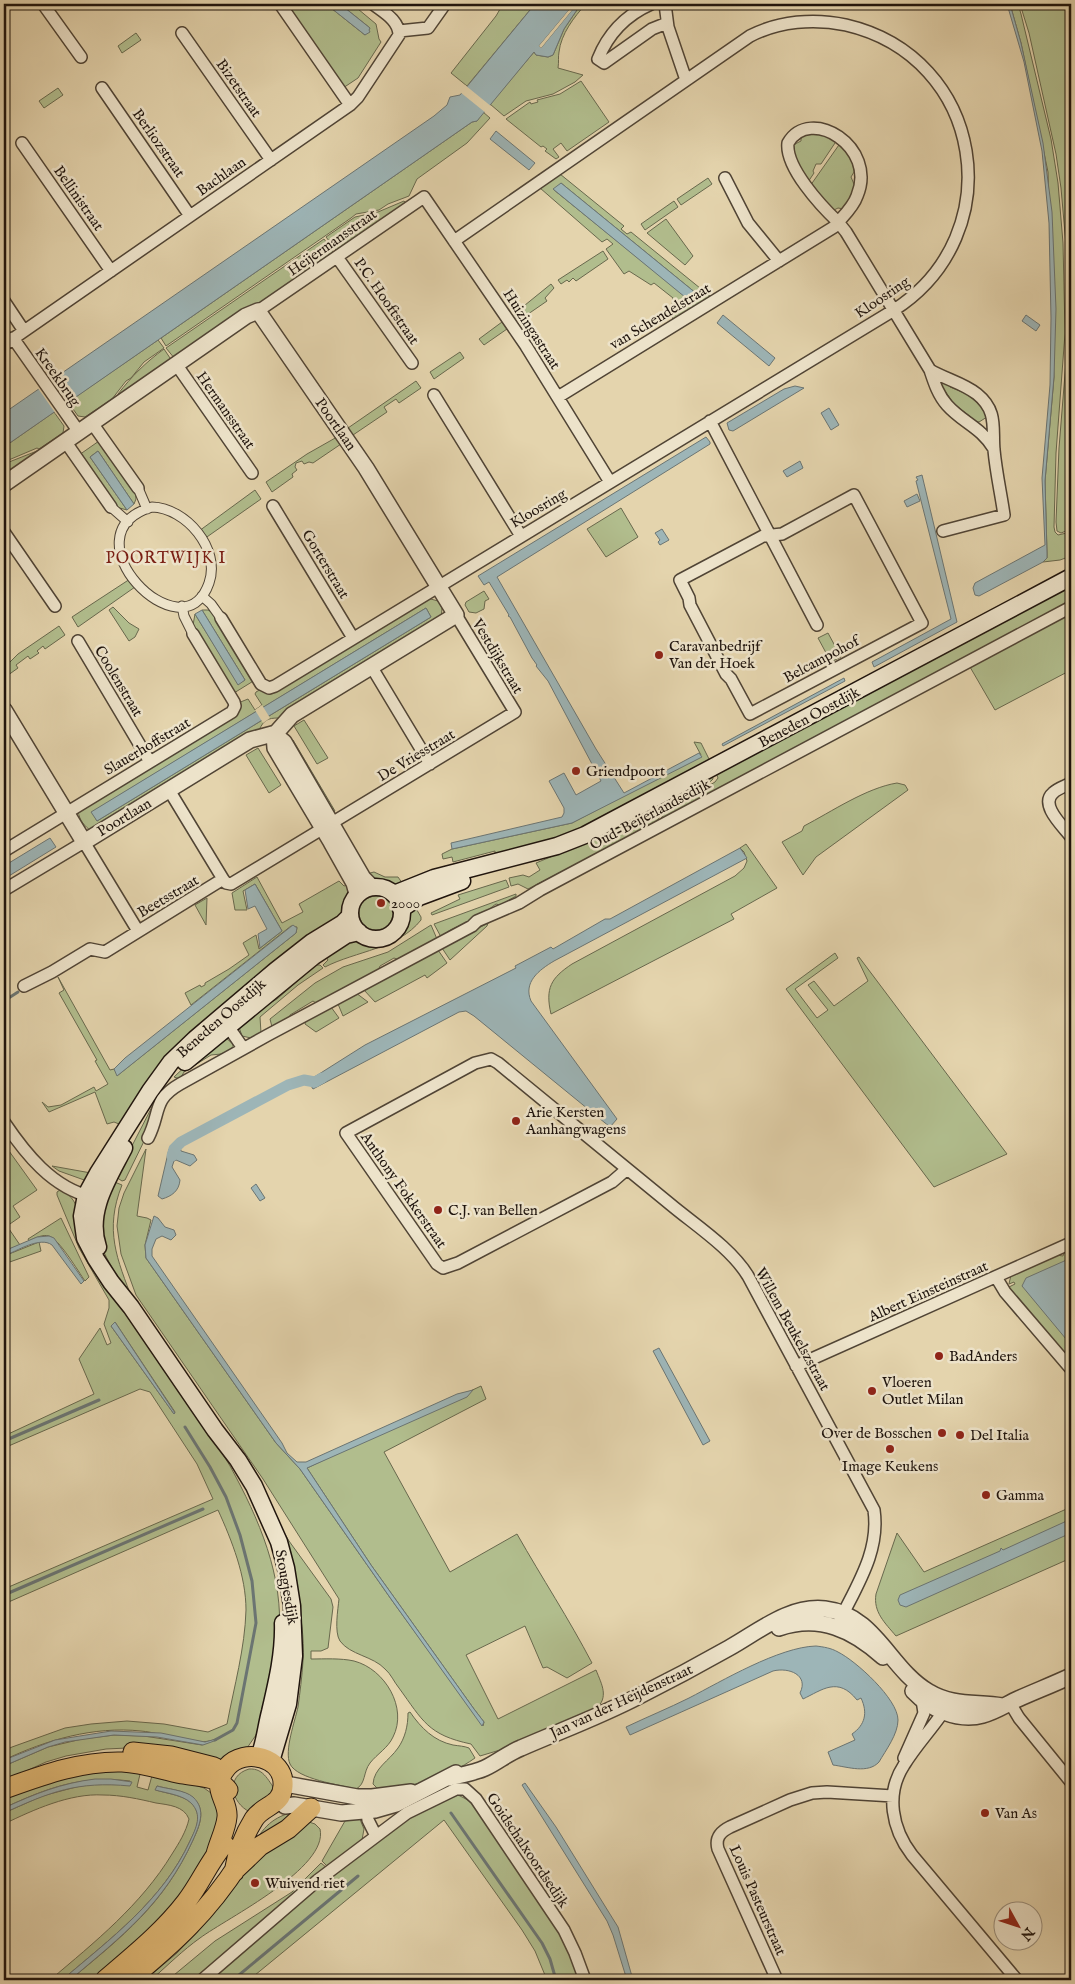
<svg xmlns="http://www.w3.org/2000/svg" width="1075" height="1984" font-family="'IM FELL English',serif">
<rect width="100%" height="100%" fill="#e4d4ad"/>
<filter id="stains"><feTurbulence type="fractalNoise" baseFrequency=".004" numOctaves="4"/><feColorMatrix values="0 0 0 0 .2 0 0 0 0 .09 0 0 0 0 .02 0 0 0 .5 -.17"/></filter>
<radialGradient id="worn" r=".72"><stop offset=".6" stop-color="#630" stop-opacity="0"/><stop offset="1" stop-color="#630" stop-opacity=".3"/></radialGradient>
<path fill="#b1bd8d" stroke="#68684d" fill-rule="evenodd" d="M284,4H326L365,35L370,28L340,4H352L376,24L379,39L381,42L358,78L343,88Z
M503,4H535L467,86L451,73L496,16Z
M581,4H586C574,17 561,34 559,52C558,57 559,62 558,68L583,75L575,82L553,94L526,101L504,116L490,104L534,52L536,55L548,57L553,55L564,29Z
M1010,4H1018L1021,14L1051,139L1058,183L1063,243L1065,333L1056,453L1054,527L1055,532L1058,535L1071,532V556L1060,560L1043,562L1047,558V553L1045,481L1054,377L1048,172L1021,43Z
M1020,4H1071V529L1061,533L1057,531L1056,522L1059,448L1067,349L1066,245L1061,188L1056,154L1029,33Z
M136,33L141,40L122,53L118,46Z
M581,81L609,122L567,151L561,143L553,149L559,157L556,159L545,151L547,149L543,146L541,147L506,119L530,102L531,104L538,102L537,100L560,94Z
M58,88L63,95L44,108L39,101Z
M483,112L490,118L467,143L417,179L409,196L388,204L379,210L356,214L351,218L166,346L161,338L472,122L477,121Z
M815,132L837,140L821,164H816L813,171L814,173L808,182L799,167L791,146L801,141V134Z
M841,142L852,155L854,172L851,177L856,189L844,209L838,208L832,211L810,186Z
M560,174L624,226L621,229L627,234L631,232L711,297L673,320L671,311L673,298L654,283L651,285L629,271L624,274L606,249L613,244L607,239L602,242L540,188ZM561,183L697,294L691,301L554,190Z
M708,178L712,184L681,205L677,199Z
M404,201L406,203L337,251L326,237L355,217L378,212Z
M674,201L678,207L645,230L641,224Z
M666,219L693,256L685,265L647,233Z
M324,239L334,253L266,301L175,359L166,348Z
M603,251L608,259L576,281L573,278L569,282L567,280L561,284L558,280Z
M551,284L554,288L545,298L547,301L518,321L514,314Z
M502,322L507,329L484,345L479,339Z
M158,340L164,348L144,362L131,378L126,381L112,399L85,417L78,416L68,402Z
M164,349L172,361L120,397L118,394C131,377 146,362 164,349Z
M460,352L464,358L434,379L430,372Z
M936,377L951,383L950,387L967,394L981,406L983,405L987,417L979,422L969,420L971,417L954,404L945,391L942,392Z
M416,381L421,388L399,403L396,399L384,407L387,412L353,435L348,428Z
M54,412L64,426L63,433L39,449L37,448L4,462V447Z
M337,437L341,444L313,463L309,462L304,464L302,461L296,463L295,467L297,470L292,474L293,477L272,492L266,482L307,454Z
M99,441L135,492L136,499L134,504L98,451L90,457L127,510L116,507L79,455Z
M37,451L39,454L4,478V464Z
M255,490L261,499L204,539L199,531Z
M621,508L638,537L606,557L587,529Z
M130,579L135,587L78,627L72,617Z
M1071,587V602L660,820L665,812L715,782L718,778L716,773L1017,613Z
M484,591L489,599L485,601L484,609L476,613L469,612L465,605L466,602Z
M427,598L438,601L442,608L441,619L279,718C267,718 264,720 259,730L92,832C84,825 80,822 78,811L238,703L248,699L255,710L262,705L255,694L256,692ZM426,608L431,617L97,821L92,812Z
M113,607L129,623L139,629L135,637L129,641L109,610Z
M202,610H208L215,614L255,680L234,693L193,625L195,614L238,684L245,680Z
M1071,613V670L995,710L970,667Z
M59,626L65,635L45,649L43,646L37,651L39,653L30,659L28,656L16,665L18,668L4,678V668L18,654Z
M828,633L841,657L831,662L818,638Z
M304,720L328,758L317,764L294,726Z
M293,740L335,811L331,814L288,743Z
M694,742L701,743L710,761L570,834L495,854V851L453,862L452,857L443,859L442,854L452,849L572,823L701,755Z
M258,748L281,785L269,793L246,755Z
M712,774L713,779L710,782L662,812L656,823L528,889L518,884L511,886L509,878L523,875L529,877L540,870L536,863L572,848Z
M897,783L905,785L908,790L816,857L803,875L782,842L802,831L804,826C831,812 866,788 897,783Z
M746,844L777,888L731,914L734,919L551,1014C545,988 551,978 572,964L735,876L744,868L747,861L744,852L740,848Z
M374,872L385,877H398L405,887C391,886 383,885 371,878L370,873Z
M257,877L282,923L303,912L299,904L339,881L344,886L350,884L347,907L337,924L217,1014L124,1126L114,1122L107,1124L95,1092L49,1112L42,1102L48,1107L61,1105L94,1087L96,1091L108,1084L95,1061L97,1060L59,993L64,990L58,977L110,1070L114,1069L118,1075L296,933L297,927L291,926L191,1005L185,993L200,985L201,987L205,985V983L229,969L249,955L243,943L256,935L259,949L282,931L255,884L243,891L247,910H235L232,893Z
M506,880L509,887L432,915L431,913L460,899L458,895Z
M516,894V896L500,905L496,904C491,907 488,911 484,914C470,924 453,925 441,937L434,924Z
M359 913a17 17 0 1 1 34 0a17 17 0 1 1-34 0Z
M207,898L206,925L195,905Z
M414,905L421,917V920C398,949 356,951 325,967L323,965L328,960L326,957L344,940C365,940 391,949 402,926C406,919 408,911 414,905Z
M488,923L487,926L450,960L442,948Z
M431,925L437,939L399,960L394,958L380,966L378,971L316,1003L313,1001L290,1015V1018L272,1027L270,1019L315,983L343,967L388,952Z
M438,950L447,963L427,978L425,975L375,1002L364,990Z
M835,953L838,958L795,989L817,1018L828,1010L808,985L814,981L834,1006L868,981L857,958L859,957L1007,1154L934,1187L786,989Z
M316,965H320L323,968L298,985L260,1017L261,1033L251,1038L242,1036L239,1027L245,1017L277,999Z
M356,993L368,1002L343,1016L338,1004Z
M331,1007L339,1018L316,1032L305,1024L306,1020Z
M226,1038L233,1044V1047L228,1051L221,1054L211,1055L184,1072L180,1079L174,1077L192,1060Z
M155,1101L150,1129L125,1180L122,1181L116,1177Z
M4,1144L37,1190L13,1206L20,1217L7,1226L20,1245L4,1251Z
M146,1149L137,1216L147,1218L151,1220L145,1245L146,1258L276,1443L300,1469L391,1599L483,1726L484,1722L474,1709L371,1565L307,1468L481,1386L486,1399L384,1452L450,1572L517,1534C542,1578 569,1619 592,1663L567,1678L547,1667L543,1668L525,1626L466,1655L498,1719L596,1670C602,1685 609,1697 596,1709L500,1750L480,1756L471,1744C428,1735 423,1721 399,1688C394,1682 391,1674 385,1669C373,1656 350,1655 340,1641C334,1632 338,1609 339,1599L263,1479L136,1295L121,1254L117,1226L119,1208L124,1193Z
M52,1166L91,1173L87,1181L59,1171Z
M112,1181L122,1185C104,1230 117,1259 133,1301C122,1283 99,1252 98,1231C98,1220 109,1193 112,1181Z
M60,1190C73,1195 77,1205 79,1217L230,1466C259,1519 284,1576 279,1637L259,1726L256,1735L247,1748L223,1761L127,1748L106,1749L66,1756L46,1762L4,1781V1766L48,1747L82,1739L114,1735L144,1736L202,1745L216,1739C194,1748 165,1733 141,1731C94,1726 46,1740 4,1760V1751L12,1747L65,1728L91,1724L127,1721L164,1724L208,1732L227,1724C234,1687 245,1648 246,1610C246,1576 232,1541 218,1510L4,1604V1589L213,1499L197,1464L150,1392L140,1389L4,1448V1436L94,1394L79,1359L100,1328L107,1345L111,1343L104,1324L109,1308V1300L79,1248L57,1195V1192ZM115,1322L175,1412L174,1414L111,1326Z
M61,1218L89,1277L85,1281C78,1271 59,1239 49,1236C43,1234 35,1238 29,1241L28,1239Z
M39,1242L41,1251L4,1264V1256Z
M1071,1249V1363L1009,1288V1287L1015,1284L1014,1282L1009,1284L1011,1275L1056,1255L1063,1256L1064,1252Z
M1071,1507V1558L896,1636C885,1623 873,1612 876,1594L897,1533L924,1572Z
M278,1522L289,1541L331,1599L333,1607L328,1648L321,1651H311V1659C324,1659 341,1658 354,1661C385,1669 408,1708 393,1737C388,1748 377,1754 370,1763C363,1772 366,1784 356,1789C340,1785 297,1779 290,1764C284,1751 295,1721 298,1707C300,1692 302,1677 303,1661C306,1615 289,1567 278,1522Z
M410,1712C421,1728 434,1741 453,1745C459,1746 464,1746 469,1748L475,1758C447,1778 413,1786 380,1791L373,1784C374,1768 389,1761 398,1748C405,1738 408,1726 408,1713Z
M72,1769L141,1770L137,1787L148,1790L153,1772L204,1788L211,1793L219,1805L216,1837L175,1907L96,1980H70C123,1936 164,1904 193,1840C199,1827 207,1810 193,1798C185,1790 167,1789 157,1786L156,1790C168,1794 186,1795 194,1806C202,1818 196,1829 190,1841C163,1900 110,1939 62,1980H50C95,1942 141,1905 172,1854C179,1843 186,1832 189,1819C184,1806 169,1805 156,1803C139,1799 121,1795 103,1795C70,1793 33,1810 4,1824V1813L42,1796L76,1787L93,1784H131L130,1781C81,1775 47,1788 4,1808V1795Z
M249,1769C265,1768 268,1782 278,1793L250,1812C231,1803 225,1776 249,1769Z
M458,1795L470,1801L477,1810L563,1938L580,1980H547L535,1951L522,1930L444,1820L249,1980H208L311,1892L407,1818Z
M302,1811L256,1841C266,1822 281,1813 302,1811Z
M359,1817L364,1829L362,1840L328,1867L322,1861L345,1821Z
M309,1822L315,1824L320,1829C329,1868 227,1918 200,1938C183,1950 167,1966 151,1980H145L177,1953L201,1927L251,1861Z
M321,1863L327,1868L194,1980H168L215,1941L292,1892Z"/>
<path fill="#9db5b7" stroke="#6b7573" d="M326,4H340L370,28L369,30L370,32L365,35Z
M535,4H574L539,46L541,48L577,4H581L564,29L553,55L548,57L536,55L534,52L477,121L472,122L4,447V413L434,116L447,105L450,97L460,95Z
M1007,4H1010L1021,43L1043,143L1052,212L1056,309L1054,377L1045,481L1047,553V558L1043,562L979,596L975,595L973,588L975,583L1045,545L1042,478L1050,385L1051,318L1049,223L1042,151L1024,62Z
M496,131L535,163L529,170L490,139Z
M561,183L697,294L691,302L553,189Z
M723,315L775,358L769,366L717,323Z
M1026,315L1040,325L1036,331L1022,321Z
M795,386L804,388L733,431L729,430L727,423L784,389Z
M829,408L839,425L831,430L821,413Z
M706,437L710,442V444L497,577L596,749L624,793L699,753L702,757L572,823L452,849L451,843L562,817L564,813V808L549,781L564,773L576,795L601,781L548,681L536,666L537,665L532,658L510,617L508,616L509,615L489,582L484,585L478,576Z
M98,451L134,504L127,510L90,457Z
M800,461L803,468L787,477L783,471Z
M922,475L957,622L874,667L872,662L951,619L916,481L918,480L916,477Z
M917,494L920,501L907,507L904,501Z
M662,529L669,540L660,545L658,542L660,540L655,533Z
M426,608L431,617L97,821L91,812Z
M202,610L245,680L238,685L195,614Z
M844,678L845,681L723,746L722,744Z
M50,838L56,847L4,879V866Z
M740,848L747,858L554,961C539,970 523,982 531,1001L617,1119L610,1127L474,1016L466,1011L459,1012L313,1089L308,1081L365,1045L516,968L515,966L551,947L553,949L605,919H610Z
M255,884L282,931L260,948L258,934L267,929L255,906L248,909L245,890Z
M293,925L297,928L296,933L117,1076L114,1069L125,1058Z
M179,1141L181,1151L194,1155L197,1160L190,1166L176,1160L174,1161L172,1167L180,1180C179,1191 172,1196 162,1199L158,1196L169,1149Z
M256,1184L265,1198L260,1201L251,1188Z
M154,1216L158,1218L165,1227L174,1230L176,1235L171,1240L162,1236L156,1239L152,1249V1256L282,1443L287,1453L297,1462H306L457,1394L473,1390L467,1397L307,1468L371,1565L474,1709L484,1722L482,1726L391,1599L300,1469L276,1443L146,1258L145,1245Z
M49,1236L54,1238L84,1281L81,1284L52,1245C40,1236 17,1251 4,1256V1251L37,1237Z
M1071,1258V1345L1022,1286L1026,1278Z
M115,1322L175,1413L174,1414L111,1326Z
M659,1348L710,1441L703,1445L653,1351Z
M1071,1519V1533L906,1607L900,1605L898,1600L900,1595L1000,1551L1001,1548L1003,1550Z
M816,1646C824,1647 831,1648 838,1652C856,1661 898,1699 898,1720C898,1734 886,1750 879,1762C868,1774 848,1767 833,1765L828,1752L855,1740L852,1734C865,1725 868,1713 861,1698L857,1700C838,1676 822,1690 803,1699L800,1693C809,1675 789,1667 773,1671L630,1735L626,1727C647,1717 669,1708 689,1698C722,1681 779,1647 816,1646Z
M111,1731L161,1733L205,1742L216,1739L217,1740L203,1745L157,1737L114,1735L65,1742L48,1747L4,1766V1760L55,1740Z
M95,1779H111L132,1782L130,1786C77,1781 50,1792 4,1813V1808C34,1794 62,1783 95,1779Z
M525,1783L556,1827L613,1919L618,1927L633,1980H627L613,1935L607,1921L522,1785Z
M157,1786C167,1789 185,1790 193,1797C207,1810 199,1826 193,1840C164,1904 122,1936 70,1980H62C110,1939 163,1900 190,1841C196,1828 203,1815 191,1803C183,1795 166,1793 155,1790Z"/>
<path fill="#e4d4ad" d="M574,4H577L541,48L539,46Z
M465,85L492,107L486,113L460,92Z
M51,378L69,404L56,414L37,387Z
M262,705L270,718L263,723L255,710Z"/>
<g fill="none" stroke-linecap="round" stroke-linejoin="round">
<path stroke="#6b7573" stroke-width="3" d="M4,1001L18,992
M185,1427L210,1467L226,1497L240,1535L252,1581L256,1623L237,1723L233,1730L215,1740
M4,1441L99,1400
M4,1595L203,1509
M451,1813L542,1943L550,1959L556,1980
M233,1980L358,1876"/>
<path stroke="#9db5b7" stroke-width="11" d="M172,1156L174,1149L181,1142L288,1085L304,1080L315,1082L322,1078"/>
<g stroke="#504435" stroke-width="11">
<path id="pedestrian" d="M138,488L147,509
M111,507L128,522
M152,507C186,508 221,549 209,583C183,659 62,534 152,507Z
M202,596L211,604L221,618
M182,606L184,616L193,634"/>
</g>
<g stroke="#504435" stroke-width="14">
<path id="minor" d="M43,4L81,57
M280,4L350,105
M651,4C626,15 608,34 598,59L604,63L652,29L667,23
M665,4L668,27L686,80
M399,31L428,28L445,4
M182,33L271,160
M102,88L190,216
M22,143L111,271
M725,178L748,223L779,261
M337,257L412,363
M4,301L24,331
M258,311L424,197L526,346L610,482
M13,338L79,432
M4,345L350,105L358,97L399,35C399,20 383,12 373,4
M176,364L252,473
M930,370C945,379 963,383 977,394C998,411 992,428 994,450C996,472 1001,494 1004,515L943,531
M434,395L521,536
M558,397L834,227C842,217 853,208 857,196C878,147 810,105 788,143C785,167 821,206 838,222L846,232L930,370C934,382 938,395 947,405C963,423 981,427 994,449
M710,421L817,625
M92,423L138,488
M65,441L111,507
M854,495L922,623L750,714L731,679L726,674L690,605L689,598L680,580L763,536L782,534Z
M273,506L353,638
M4,532L55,606
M221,618L261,684L269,688L275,686L894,310C1012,234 984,57 846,25C814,18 779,21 750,36L454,241
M78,641L150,762
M371,666L430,764
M1071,783C1066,786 1058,788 1053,793C1039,805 1064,827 1071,837
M169,790L223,879
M4,851L232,712L235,706L234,702L193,634
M4,890L84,842L138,931
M24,986L52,972L90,949L105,952L223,879L226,883L231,884L515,712L456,615
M225,1022L243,1048
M4,1122C25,1153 52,1188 92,1197
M148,1138C161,1113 152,1100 180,1084L268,1035L472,926L477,921L519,903L540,890L1071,607
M627,1169L612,1182L458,1263L443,1268L437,1264L346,1133L475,1063L491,1059L498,1063C555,1110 613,1157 670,1204C695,1225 731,1248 748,1276L874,1510C880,1551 857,1585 840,1620
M996,1277L1005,1292L1071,1369
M796,1366L1071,1243
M1010,1703L1019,1718L1071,1782
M939,1704L942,1711L941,1715C929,1732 915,1747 904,1765C885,1794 892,1829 912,1855L1017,1980
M904,1758L924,1713L922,1700
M366,1803L368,1820L376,1836
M202,1980L318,1880L407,1813L456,1789H465L476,1799L564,1930L575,1953L585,1980
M777,1980L718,1849C715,1838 720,1832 730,1827L790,1800L812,1793L827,1792L893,1796"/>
</g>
<g stroke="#504435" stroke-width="18">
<path id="tertiary" d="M4,484L246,316L258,311L366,468L456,615L292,715L276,733L250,740L84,842L4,710
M357,894L354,883L331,842L275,748L274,734L284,742L363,878L372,887
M779,1628C820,1614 853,1630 883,1657
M913,1691C930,1709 958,1722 983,1715C995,1712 1007,1704 1018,1699C1036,1691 1054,1684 1071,1676
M449,1778C461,1775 474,1773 485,1768C498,1762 508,1753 521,1748C560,1731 601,1716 639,1696C669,1681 699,1665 729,1648C758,1632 789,1605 825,1609C876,1615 889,1669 929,1692C952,1706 976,1702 1002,1706
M291,1785L357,1797H372L411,1792
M285,1806L294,1805L341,1813L375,1810L396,1804L456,1773"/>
</g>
<g stroke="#1f140d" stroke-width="19">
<path id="secondary" d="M350 913a26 26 0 1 1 52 0a26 26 0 1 1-52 0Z
M394,894L434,878L557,846L585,835L1071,577
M401,909L419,897L462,881
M185,1062L314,956L346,935L359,932
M98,1247C86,1212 108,1179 124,1148
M259,1757C265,1742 266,1727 270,1712C277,1682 284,1653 283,1623
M274,1765L272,1758L288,1704L294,1656L292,1606L286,1568L279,1542L254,1486L238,1460L215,1430L131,1307L111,1282L96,1259L85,1238L82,1216L86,1195L98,1173L150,1091L171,1062L195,1039L275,971L312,942L343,923L350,916"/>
</g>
<g stroke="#1f140d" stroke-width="21">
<path id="primary" d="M133,1752L171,1756L214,1767
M4,1789C43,1775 80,1761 122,1762C143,1763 162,1770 182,1774C199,1777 216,1775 228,1790
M216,1854C219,1842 226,1829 227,1817C229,1800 209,1788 227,1767C244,1747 285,1757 283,1786C282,1806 263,1805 254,1819C244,1835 237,1854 234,1872
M236,1869L260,1846L288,1829L311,1808
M105,1980C133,1956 163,1932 186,1902C200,1884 209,1862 224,1844
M129,1980C175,1942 207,1913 240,1862"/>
</g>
<use href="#pedestrian" stroke="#ede3ca" stroke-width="9"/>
<use href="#minor" stroke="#ede3ca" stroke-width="11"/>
<use href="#tertiary" stroke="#ede3ca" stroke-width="15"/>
<use href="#secondary" stroke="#ede3ca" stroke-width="16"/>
<use href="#primary" stroke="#e2ba76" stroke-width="19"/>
</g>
<g fill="#8f2418" stroke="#ede3ca" stroke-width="2">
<circle cx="659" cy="655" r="5"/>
<circle cx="576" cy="771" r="5"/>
<circle cx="381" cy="903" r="5"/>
<circle cx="516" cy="1121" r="5"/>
<circle cx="438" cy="1210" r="5"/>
<circle cx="939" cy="1356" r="5"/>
<circle cx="872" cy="1391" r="5"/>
<circle cx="942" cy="1433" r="5"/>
<circle cx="960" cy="1435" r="5"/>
<circle cx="890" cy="1449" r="5"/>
<circle cx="986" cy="1495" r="5"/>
<circle cx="985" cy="1813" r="5"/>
<circle cx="255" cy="1883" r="5"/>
</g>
<g text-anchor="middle" stroke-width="5" stroke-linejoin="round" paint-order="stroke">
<g font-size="15" fill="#1f140d" stroke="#ede3ca">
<text transform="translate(239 88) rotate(55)" y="5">Bizetstraat</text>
<text transform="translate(159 143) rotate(55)" y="5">Berliozstraat</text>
<text transform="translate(221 176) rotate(-35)" y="5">Bachlaan</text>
<text transform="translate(79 198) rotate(55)" y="5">Bellinistraat</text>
<text transform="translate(332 242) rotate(-35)" y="5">Heijermansstraat</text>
<text transform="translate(882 297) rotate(-34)" y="5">Kloosring</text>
<text transform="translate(387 301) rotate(55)" y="5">P.C. Hooftstraat</text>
<text transform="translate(660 316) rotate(-31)" y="5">van Schendelstraat</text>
<text transform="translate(532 329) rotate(57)" y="5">Huizingastraat</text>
<text transform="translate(58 377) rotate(55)" y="5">Kreekbrug</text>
<text transform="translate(226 410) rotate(55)" y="5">Hermansstraat</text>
<text transform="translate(336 424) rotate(55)" y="5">Poortlaan</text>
<text transform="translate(538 508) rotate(-31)" y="5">Kloosring</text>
<text transform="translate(326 564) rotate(59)" y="5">Gorterstraat</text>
<text transform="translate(498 656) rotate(59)" y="5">Vestdijkstraat</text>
<text transform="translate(821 659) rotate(-28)" y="5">Belcampohof</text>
<text transform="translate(119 681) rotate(59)" y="5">Coolenstraat</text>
<text transform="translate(809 717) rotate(-28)" y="5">Beneden Oostdijk</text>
<text transform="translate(147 746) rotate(-31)" y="5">Slauerhoffstraat</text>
<text transform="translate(416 755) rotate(-31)" y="5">De Vriesstraat</text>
<text transform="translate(650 814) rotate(-28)" y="5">Oud-Beijerlandsedijk</text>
<text transform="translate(124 817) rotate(-31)" y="5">Poortlaan</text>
<text transform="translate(168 896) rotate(-31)" y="5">Beetsstraat</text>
<text transform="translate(221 1018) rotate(-41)" y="5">Beneden Oostdijk</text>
<text transform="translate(404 1190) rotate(55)" y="5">Anthony Fokkerstraat</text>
<text transform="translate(928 1291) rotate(-24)" y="5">Albert Einsteinstraat</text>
<text transform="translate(793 1329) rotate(61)" y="5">Willem Beukelszstraat</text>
<text transform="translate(287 1587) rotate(80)" y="5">Stougjesdijk</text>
<text transform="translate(621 1701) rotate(-25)" y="5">Jan van der Heijdenstraat</text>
<text transform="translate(528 1850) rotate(56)" y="5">Goidschalxoordsedijk</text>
<text transform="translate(758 1900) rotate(66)" y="5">Louis Pasteurstraat</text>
</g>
<g font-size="15" fill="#1f140d" stroke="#ede3ca" text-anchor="start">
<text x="669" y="651">Caravanbedrijf<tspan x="669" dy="17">Van der Hoek</tspan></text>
<text x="586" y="776">Griendpoort</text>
<text x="391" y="908">2000</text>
<text x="526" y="1117">Arie Kersten<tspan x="526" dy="17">Aanhangwagens</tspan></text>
<text x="448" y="1215">C.J. van Bellen</text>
<text x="949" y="1361">BadAnders</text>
<text x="882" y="1387">Vloeren<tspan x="882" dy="17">Outlet Milan</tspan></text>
<text x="932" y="1438" text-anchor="end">Over de Bosschen</text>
<text x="970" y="1440">Del Italia</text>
<text x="890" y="1471" text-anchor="middle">Image Keukens</text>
<text x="996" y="1500">Gamma</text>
<text x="995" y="1818">Van As</text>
<text x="265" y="1888">Wuivend riet</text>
</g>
<g font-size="16" letter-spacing="1" fill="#7a1f14" stroke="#ede3ca">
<text x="166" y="563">POORTWIJK I</text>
</g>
</g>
<rect width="1075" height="1984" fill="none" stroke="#e4d4ad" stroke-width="20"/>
<rect x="5" y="5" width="1065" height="1974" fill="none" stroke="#1f140d" stroke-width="2.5"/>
<rect x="10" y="10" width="1055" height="1964" fill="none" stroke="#1f140d"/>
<g transform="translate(1018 1926) rotate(130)"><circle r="24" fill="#ede3ca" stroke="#9b907e"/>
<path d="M0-4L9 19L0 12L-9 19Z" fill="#8f2418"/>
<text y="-8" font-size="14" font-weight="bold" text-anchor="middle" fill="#1f140d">N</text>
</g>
<rect width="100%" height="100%" filter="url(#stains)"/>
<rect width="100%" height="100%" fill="url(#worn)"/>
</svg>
